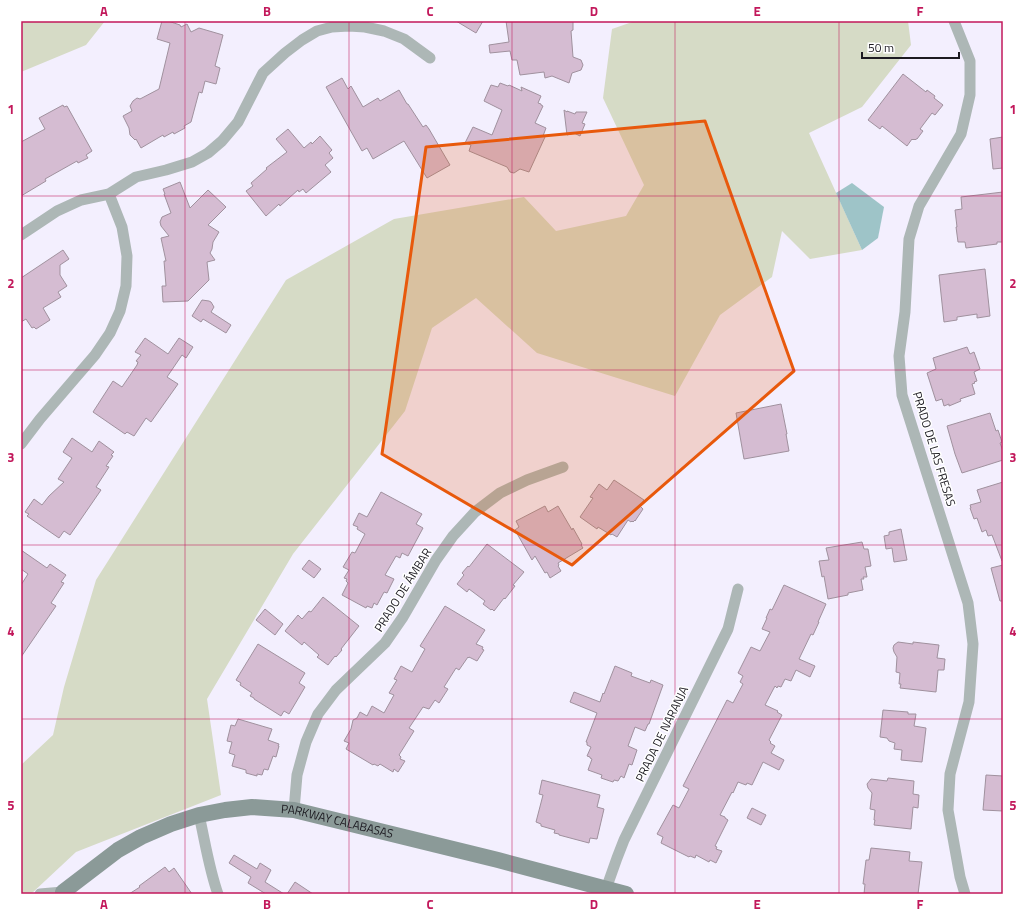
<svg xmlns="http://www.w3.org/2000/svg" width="1024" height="915" font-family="'Titillium Web',sans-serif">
<rect width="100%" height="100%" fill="#f3effe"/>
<path fill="#d6dbc6" d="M21,21H105L86,45L21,72Z
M635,21H908L911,45L862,107L809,133L862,250L810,259L782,231L772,277L720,315L675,396L537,353L476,298L432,328L405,411L293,554L207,699L221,795L76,852L31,894H21V765L53,735L64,687L96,580L286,280L394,219L524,197L556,231L626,216L644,185L603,98L612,29Z"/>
<path fill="#9ec4c8" d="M852,183L884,207L878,238L862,250L836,193Z"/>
<path fill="#d5bcd2" stroke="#a0919e" d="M162,21H168L180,25L181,27L187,24L191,32L199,28L223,35L215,66L220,68L216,84L205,81L202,93L199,92L191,122L184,126L185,128L174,134L173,132L164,137L163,135L141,148L136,139L135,140L130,135L129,128L123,116L132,111L130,106L133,101L137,98L140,99L159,89L170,43L157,39Z
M456,21H483L476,33Z
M506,21H573V30L571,31L573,57L581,60L583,65L581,70L572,73L569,83L552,76L545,78L544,72L520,75L517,60H512L510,51L490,53L489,45L509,42Z
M903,74L926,92L927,90L935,96L934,98L943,105L935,115L932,113L920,129L923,131L917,139H916L915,140L914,139L913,140L912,139L907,146L882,126L880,129L868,120Z
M342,78L348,89L351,86L363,107L378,98L380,101L399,90L407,104H408L423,127L426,125L429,129L450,165L427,178L404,141L373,159L367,148L362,151L326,87Z
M500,83L508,86L509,85L522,91L521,87L541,96L538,103L541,104V105L543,106L535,123L546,128L543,136L545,137L529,172L520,169L514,173L510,172L507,167L469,151L471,145L465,143L473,127L492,135L502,110L484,101L491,85L498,87Z
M63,105L64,107L67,106L92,151L86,155L88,158L78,163L77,161L45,179L46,181L21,196V142L45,129L39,118Z
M564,110L567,112V111L575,114L576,112H587L582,123L585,124L580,136L574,133L567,135Z
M288,129L304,148L311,142L312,144L320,136L332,150L329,153L333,158L325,165L331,172L306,193L303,189L299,192L298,190L280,206L279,204L266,216L246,191L253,186L251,183L267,169L266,168L287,152L276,139Z
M1003,137V168L993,169L990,139Z
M180,182L190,208L208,190L226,207L208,225L219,232L213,242L212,249L210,253L215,260L207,262L209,280L188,301L163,302L162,286H166L164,261H166L161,238L169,236L161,226L160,222L162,217L171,213L164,194H165L163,189Z
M1003,192V242H997V244L966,248L965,242H958L956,227H957L955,210L962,209L961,197Z
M63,250L69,259L60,265V275L67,286L58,292L61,297L43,308L50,320L36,329L34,327L32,328L26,319L21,322V278Z
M985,269L990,316L977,318V314L957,317V320L944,322L939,275Z
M202,300L209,301L211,302L214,307L211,312L231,325L226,333L203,319L201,322L192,316Z
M145,338L168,354L179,338L193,347L186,358L182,355L167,377L178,384L151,422L146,418L134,436L127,432L125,434L93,412L113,381L122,387L137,365L138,362L136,361L141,355L135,352Z
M967,347L970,354L974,352L980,369L974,372L977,381L974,382L975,383L972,384L975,394L960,399L961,401L949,406V404L944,406L942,399L936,401L927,373L936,369L933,358Z
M781,404L787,434H786L789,451L744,459L736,413Z
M990,413L996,431L998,430L1002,442L1000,443L1003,451V460L962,473L955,454L947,426Z
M72,438L92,452L99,441L114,452L111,455L113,456L106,466L109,467L96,487L101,490L70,535L64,531L59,538L27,516L29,514L25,512L34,499L42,505L49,496L64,482L58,479L72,458L63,452Z
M614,480L644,500L640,506L643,509L635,521V520L633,522L632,521L631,522L628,520L617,537L612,534L611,535L598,527L597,529L580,517L593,498L590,497L599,484L607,490Z
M1003,482V561H1002L992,535L988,536L986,530L982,532L977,518L974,519L970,508H971L970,505L981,502L977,490Z
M381,492L422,514L416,524L423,528L408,556L402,553L400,558L396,556L385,575L394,579L387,593L384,592L377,605L374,603L372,608L367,606L366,608L342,595L348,583L346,581L347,579L344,578L349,570L343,567L352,552L355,553L365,534L357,529L358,527L353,525L359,513L367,517Z
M545,506L548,512L558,506L572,530L573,528L582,544L581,545L583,548L558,563L559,565L558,566L561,571L550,578L547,572L545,573L535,556L532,560L515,530L519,527L516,521Z
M901,529L907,560L894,562L892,548L886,549L884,536L889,535V532Z
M862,542L864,549H868L871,566L865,567L867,577H863L864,579H861L863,590L848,593V595L828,599L824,576L822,577L819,561L829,560L826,548Z
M487,544L524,572L513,585L515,586L505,599L504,598L494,611L492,609L491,610L483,604L485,601L469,589L467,592L457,584L464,575L462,573L468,566L469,567Z
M21,550L47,568L50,564L66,575L61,582L64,583L51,603L56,606L21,657V585L28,574L21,569Z
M309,560L321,569L314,578L302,569Z
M1003,565V601H1000L991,568Z
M784,585L826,604L818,622H819L813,635L811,634L799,659L815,666L810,677L796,670L791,681L785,679L781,687L778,686L777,688L775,686L765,705L778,711L777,712L782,715L769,740L771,742L770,743L775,746L771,753L784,760L779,770L763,762L752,785L747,783L746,785L738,782L733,793L732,792L720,815L725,817V818L728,820L715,846L717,847L716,849L722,851L716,863L710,860L709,862L696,855L695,858L690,856L689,857L661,843L663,837L657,834L673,805L679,808L689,789L683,786L727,700L733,703L743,684L740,682L743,676L738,673L751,647L760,651L770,632L762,629L767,618H766L770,609L772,610Z
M323,597L359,626L341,649L342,650L336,657L335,656L328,665L317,657L319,655L304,642L302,645L285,631L298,615L302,619L309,611L311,612Z
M445,606L485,630L476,644L483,647L482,649L484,650L477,661L469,657V658L468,657L459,670L456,668L444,687L448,689L439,703L435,700L429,709L423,707L409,728L414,731L399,755L401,757L400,759L405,761L398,772L394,769L393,772L380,764L378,766L374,764L373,765L346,749L349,743L344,741L351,729L353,720L357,718L360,712L367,716L372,706L384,713L394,695L389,693L397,680L394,679L401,666L412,672L425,649L420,646Z
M265,609L283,624L275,635L256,620Z
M898,642L913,644V642L939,645L937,658L945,659L944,670H938L936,692L900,688L901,684H899L900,673L896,672L897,657L894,652L893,648L894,645Z
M258,644L305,673L299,683L305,687L289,714L284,711L281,716L254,699V698L250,696L252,693L240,685L241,683L236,680Z
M615,666L632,673L631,676L650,683L651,680L663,685L649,724H648L645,731L635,727L628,746L637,750L632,765L629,764L624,778L621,776L618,781L614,780L613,782L601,778L602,775L588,770L592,759L590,758V757L587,756L591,747L587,745V742H586L597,713L570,702L574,692L600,702L603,693L604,694Z
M883,710L908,712V714H916L914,726L926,728L922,762L901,760L902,750L894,749L895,743L889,741L887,738L880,737Z
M238,719L272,729L268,740L279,744L278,746H279L276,757L273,756L268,770L264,769L262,775L257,774V776L246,773V770L232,766L235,755L229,753L232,742L227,741L231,725L235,726Z
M986,775L1003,776V811L983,810Z
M888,778L914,781L913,794L919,795L918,808L913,807L911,829L874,825L875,820H874L875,810L870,809L872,793L868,788L867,784L871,779L887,781Z
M542,780L600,795L597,807L604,809L597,839L590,838L589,843L559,835V834L554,833L555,830L541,826V824L536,822L543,795L539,794Z
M752,808L766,815L761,825L747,818Z
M871,848L910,852L909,861L922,862L918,894H864L865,884H863L866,860H869Z
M234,855L257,869L260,863L271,870L265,882L284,894H266L248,883L251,877L229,863Z
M165,867L169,872L174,868L192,894H129L140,887L139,886Z
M295,882L313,894H287Z"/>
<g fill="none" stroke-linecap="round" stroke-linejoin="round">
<path stroke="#adb7b6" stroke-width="11" d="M954,21L970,61V95L961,134L919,206L909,239L905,312L899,356L902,395L968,603L973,644L969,702L950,774L948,810L960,877L965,894
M21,235L57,211L81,200L109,194L136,177L166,170L192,162L208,153L222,141L238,122L263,73L285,53L302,40L317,31L332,27L349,26L365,27L384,31L404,39L430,58
M21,444L40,419L95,355L110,333L120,311L126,286L127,256L122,227L109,194
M294,810L297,775L306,742L318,714L336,690L385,643L403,617L436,560L453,536L475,512L500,493L527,480L563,467
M199,815C205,841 209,869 218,894
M606,889L617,858L624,840L728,629L738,589
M40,894L63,892L62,894"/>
<path stroke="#8b9a98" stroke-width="16" id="s1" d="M63,892L118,850L141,837L171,824L199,815L225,810L252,807L294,810L498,860L626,894"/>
</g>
<path fill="#e8590c" fill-opacity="0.2" stroke="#e8590c" stroke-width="3" stroke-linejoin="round" d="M705,121L794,371L572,565L382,454L426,147Z"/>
<path fill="none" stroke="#c2185b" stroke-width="1" stroke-opacity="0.55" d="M185,21V894M349,21V894M512,21V894M675,21V894M839,21V894M21,196H1003M21,370H1003M21,545H1003M21,719H1003"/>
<g text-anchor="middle" stroke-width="3" stroke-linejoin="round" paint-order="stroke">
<g font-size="12" fill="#1c1a21" stroke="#fff">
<text transform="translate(934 449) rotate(73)" y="4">PRADO DE LAS FRESAS</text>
<text transform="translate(403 590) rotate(-58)" y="4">PRADO DE ÁMBAR</text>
<text transform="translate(662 734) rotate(-64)" y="4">PRADA DE NARANJA</text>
<text dy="4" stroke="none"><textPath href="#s1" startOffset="298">PARKWAY CALABASAS</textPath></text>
</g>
</g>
<rect width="1024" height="915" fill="none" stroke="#ffffff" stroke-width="44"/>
<path d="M862 52v6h97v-6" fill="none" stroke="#1c1a21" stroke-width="2"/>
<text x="868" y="52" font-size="12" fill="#1c1a21" stroke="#ffffff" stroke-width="3" paint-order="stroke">50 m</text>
<rect x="22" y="22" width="980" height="871" fill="none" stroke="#c2185b" stroke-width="1.5"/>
<g font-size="13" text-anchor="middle" font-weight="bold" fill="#c2185b">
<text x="104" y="16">A</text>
<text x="267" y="16">B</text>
<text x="430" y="16">C</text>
<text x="594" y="16">D</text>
<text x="757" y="16">E</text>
<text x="920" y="16">F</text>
<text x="11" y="114">1</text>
<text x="1013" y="114">1</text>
<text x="11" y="288">2</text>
<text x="1013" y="288">2</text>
<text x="11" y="462">3</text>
<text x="1013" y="462">3</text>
<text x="11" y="636">4</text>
<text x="1013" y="636">4</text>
<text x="11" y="810">5</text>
<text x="1013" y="810">5</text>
<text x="104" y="909">A</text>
<text x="267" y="909">B</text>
<text x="430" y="909">C</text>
<text x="594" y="909">D</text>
<text x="757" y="909">E</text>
<text x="920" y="909">F</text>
</g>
</svg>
